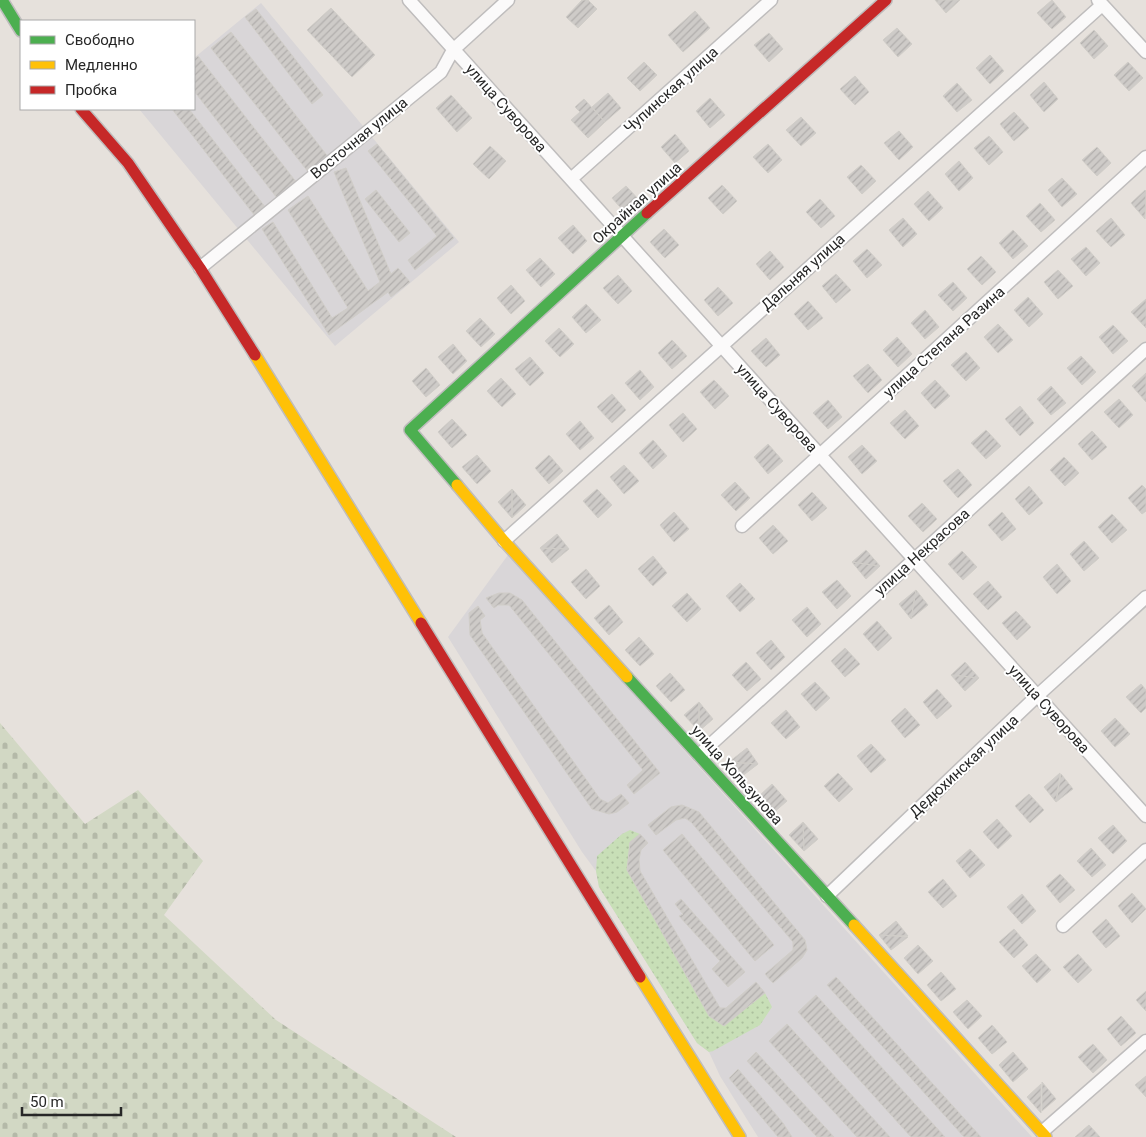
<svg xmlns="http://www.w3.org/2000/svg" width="1146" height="1137" font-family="Roboto,sans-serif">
<defs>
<pattern id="grass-dots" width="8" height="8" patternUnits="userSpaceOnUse" patternTransform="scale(1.25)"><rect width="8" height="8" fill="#c8dfb7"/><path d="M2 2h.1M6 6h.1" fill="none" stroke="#acbf9d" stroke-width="1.8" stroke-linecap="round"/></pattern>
<pattern id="cemetery-stones" width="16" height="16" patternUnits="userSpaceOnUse" patternTransform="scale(1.25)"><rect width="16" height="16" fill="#d2d8c4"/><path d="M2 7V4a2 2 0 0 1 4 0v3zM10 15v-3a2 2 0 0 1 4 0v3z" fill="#b4b9a8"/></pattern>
<pattern id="building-hatch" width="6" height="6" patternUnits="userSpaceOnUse" patternTransform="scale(1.25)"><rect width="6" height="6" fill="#cecbc8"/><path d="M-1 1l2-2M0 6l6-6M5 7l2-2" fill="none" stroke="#b1aeac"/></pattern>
</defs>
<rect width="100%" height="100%" fill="#e6e1dc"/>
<path fill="#d9d6d8" d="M261,3L459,242L335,346L139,109H194V58Z
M508,555L1032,1137H758L720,1076L709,1052L697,1043L599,887L596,871L582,852L448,637Z"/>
<path fill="url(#grass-dots)" d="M630,830L640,834L630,842L627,870L709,1016L724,1025L765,993L772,1007L760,1025L713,1051L709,1052L697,1043L599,887L596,871L597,856L622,834Z"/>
<path fill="url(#cemetery-stones)" d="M0,723L85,824L138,790L203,861L164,915L276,1020L456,1137H0Z"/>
<path fill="url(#building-hatch)" stroke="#d0cdc8" d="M582,0H588L597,9L578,28L566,17Z
M935,0H960L946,13Z
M1052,0L1066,17L1052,29L1037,13Z
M331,8L375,55L352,77L307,30Z
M256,9L323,95L312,104L245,17Z
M695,11L710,28L683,52L668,35Z
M897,28L912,44L898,57L883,40Z
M1094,30L1108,46L1094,59L1080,43Z
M231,32L329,158L309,173L211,48Z
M769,33L783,49L769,62L754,45Z
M990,55L1004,71L990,84L976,68Z
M198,56L297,183L277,198L194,91V59Z
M644,62L657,75L640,91L627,78Z
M1128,62L1143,78L1129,91L1114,75Z
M855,76L869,92L855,105L840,89Z
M1044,82L1058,99L1044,112L1030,95Z
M957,83L972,100L957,112L943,96Z
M608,93L621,108L605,122L592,107Z
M451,95L472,118L457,132L436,108Z
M710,98L725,115L710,128L696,111Z
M584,99L605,122L588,138L571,120L580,112L575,107Z
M172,109H189L266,208L255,216Z
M1014,112L1029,128L1014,141L1000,124Z
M801,117L816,133L801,146L786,130Z
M899,131L913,147L899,160L884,143Z
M675,134L689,151L675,163L661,147Z
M989,136L1003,152L989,165L974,148Z
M377,144L454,238L415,270L408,260L437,236L368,151Z
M768,144L782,160L768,173L753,157Z
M490,146L506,161L489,179L473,164Z
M1097,147L1111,163L1097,176L1082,160Z
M959,161L973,178L959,191L945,174Z
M861,165L876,181L862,194L847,177Z
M346,168L391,274L398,268L410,282L391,297L388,292L329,335L262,229L273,222L332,318L348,308L288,210L308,196L368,291L380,282L334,172Z
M1062,178L1077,194L1062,207L1048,190Z
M722,185L737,201L723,214L708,198Z
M626,186L641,202L627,215L612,198Z
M376,190L410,233L399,242L365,199Z
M1145,190L1146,191L1145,219L1131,203Z
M928,191L943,208L929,221L914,204Z
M820,199L835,216L821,228L806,212Z
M1040,203L1055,220L1041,232L1026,216Z
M903,218L917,234L903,247L889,230Z
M1111,218L1125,235L1111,247L1096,231Z
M573,225L587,241L573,254L558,238Z
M664,229L679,245L665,258L650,242Z
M1013,230L1028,246L1013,259L999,243Z
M1086,247L1100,263L1086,276L1071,259Z
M867,249L882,265L867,278L853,261Z
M770,251L784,267L770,280L756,264Z
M981,256L996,272L982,285L967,269Z
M540,258L555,274L541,287L526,270Z
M1058,270L1073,286L1058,299L1044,282Z
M836,274L851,290L836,303L822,286Z
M618,275L632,291L618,304L603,288Z
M953,282L967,298L953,311L938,295Z
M511,285L525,301L511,314L497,298Z
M718,287L733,303L718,316L704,300Z
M1028,297L1043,314L1029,327L1014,310Z
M1146,299V328L1131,312Z
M808,301L823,318L808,330L794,314Z
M586,304L601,320L586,333L572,317Z
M925,310L939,327L925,339L911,323Z
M480,318L495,334L481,347L466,331Z
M998,324L1013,340L998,353L984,337Z
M1113,325L1128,341L1113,354L1099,337Z
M559,328L574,344L560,357L545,341Z
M897,337L912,354L898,367L883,350Z
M766,338L780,355L766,367L751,351Z
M672,340L687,356L672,369L658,353Z
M453,344L467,361L453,374L438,357Z
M966,352L980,368L966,381L951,365Z
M1081,356L1096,372L1082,385L1067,368Z
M530,357L544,373L530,386L515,369Z
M868,364L882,380L868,393L853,376Z
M426,368L440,385L426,397L412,381Z
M640,370L654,387L640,400L625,383Z
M1146,373V402L1132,386Z
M501,378L516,394L502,407L487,391Z
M714,380L729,396L715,409L700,392Z
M935,380L950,396L935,409L921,393Z
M1051,386L1066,403L1051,415L1037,399Z
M612,394L626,410L612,423L597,407Z
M1119,399L1133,415L1119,428L1104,412Z
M828,400L842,417L828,429L813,413Z
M1020,406L1034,423L1020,436L1005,419Z
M905,410L919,426L905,439L890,423Z
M683,413L697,429L683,442L669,425Z
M452,419L467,435L452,448L438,432Z
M580,421L594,438L580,450L566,434Z
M986,430L1001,446L986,459L971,443Z
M1092,431L1107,447L1092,460L1078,444Z
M653,440L667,456L653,469L639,453Z
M768,444L783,461L768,474L754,457Z
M862,445L877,461L862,474L848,457Z
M477,455L491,471L477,484L462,467Z
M549,455L563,471L549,484L535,468Z
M1064,457L1079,473L1065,486L1050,470Z
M624,465L639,481L624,494L610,477Z
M958,469L972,485L958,498L943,481Z
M735,482L750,498L736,511L721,495Z
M1142,485L1146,489V511L1142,514L1128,498Z
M1029,486L1043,503L1029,515L1015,499Z
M512,489L526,505L512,518Z
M512,489V518L498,502Z
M597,489L612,505L598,518L583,501Z
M812,492L827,508L812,521L798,505Z
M922,503L937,519L923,532L908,516Z
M674,512L689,529L674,542L660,525Z
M1002,512L1016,529L1002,541L988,525Z
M1112,514L1127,530L1112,543L1098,527Z
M773,525L788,541L773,554L759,538Z
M557,534L569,549L540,548Z
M1084,541L1099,558L1084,571L1070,554Z
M540,548L569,549L552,563Z
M866,550L880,566L852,562Z
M962,551L977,567L963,580L948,564Z
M653,556L667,573L653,586L638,569Z
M852,562L880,566L866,579Z
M1057,564L1071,581L1057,594L1043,577Z
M586,569L600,586L586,599L571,582Z
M837,580L851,596L837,609L822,592Z
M988,581L1002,597L988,610L973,594Z
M740,583L755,599L740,612L726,596Z
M916,590L911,619L899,604Z
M916,590L928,605L911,619Z
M499,593H510L522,600L660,773L634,794L627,785L643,770L509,605H498L494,608L486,598Z
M687,593L701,609L687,622L672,606Z
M609,605L623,622L609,635L594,618Z
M478,606L485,616L480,620L482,633L600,799L608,803L621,794L629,803L617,812L609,814L592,809L470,635L469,613Z
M807,607L821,624L807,637L792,620Z
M1016,611L1031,627L1017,640L1002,623Z
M877,621L892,638L878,651L863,634Z
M639,637L654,654L640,666L625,650Z
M771,640L785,657L771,670L756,653Z
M845,648L860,664L845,677L831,661Z
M746,662L761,679L747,691L732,675Z
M965,662L979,678L951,675Z
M670,673L685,690L671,702L656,686Z
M951,675L979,678L965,691Z
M815,682L830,698L816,711L801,694Z
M1141,684L1146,690V708L1141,713L1126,697Z
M937,689L952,706L937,719L923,702Z
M699,702V731L684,715Z
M699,702L713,719L699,731Z
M905,708L920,725L905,738L891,721Z
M786,710L800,727L786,739L771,723Z
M1115,718L1130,734L1115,747L1101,731Z
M871,744L886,760L871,773L857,756Z
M747,748L758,764L729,762Z
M729,762L758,764L741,777Z
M838,773L853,789L839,802L824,786Z
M1060,773L1056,802L1044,787Z
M1061,774L1073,789L1056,802Z
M772,784L787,801L772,814L758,797Z
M1029,794L1044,810L1030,823L1015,806Z
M682,805L699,812L805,940L807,950L802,958L773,983L765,974L793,950V942L691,822L685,818L676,820L656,835L648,825L671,807Z
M997,819L1012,836L998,849L983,832Z
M803,822L804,851L789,835Z
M803,822L818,839L804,851Z
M1113,825L1127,841L1113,854L1098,838Z
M640,834L648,843L641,850L639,859L640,871L720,1008H726L756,982L765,993L724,1026L709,1016L627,870L630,842Z
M682,834L774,945L755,961L663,850Z
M1091,848L1106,865L1092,877L1077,861Z
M970,849L985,865L970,878L956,861Z
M1060,874L1075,890L1060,903L1046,886Z
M943,879L957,896L943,908L928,892Z
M1132,893L1146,909L1132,923L1118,906Z
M1022,894L1036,911L1022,924L1007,907Z
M681,899L745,972L728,987L712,969L720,961L679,916L683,914L675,904Z
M1106,919L1120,936L1106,948L1092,932Z
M896,921L908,936L879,935Z
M1014,929L1028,945L1014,958L999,942Z
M879,935L908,937L891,950Z
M918,945L933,961L918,974L904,958Z
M1036,954L1051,970L1037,983L1022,966Z
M1078,954L1092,970L1078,983L1063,967Z
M941,972L956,989L941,1001L927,985Z
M836,977L981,1137H964L827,985Z
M1146,991V1011L1136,1000Z
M816,995L945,1137H911L798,1012Z
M967,1000L982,1016L968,1029L953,1012Z
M1121,1016L1136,1033L1121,1046L1107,1029Z
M787,1024L890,1137H857L769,1041Z
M992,1025L1007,1042L992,1054L978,1038Z
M1093,1044L1107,1060L1093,1073L1078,1057Z
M756,1052L834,1137H817L747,1061Z
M1013,1052L1028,1069L1013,1082L999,1065Z
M738,1069L783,1123L792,1137H778L729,1078Z
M1146,1076V1097L1135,1085Z
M1042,1082L1056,1099L1042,1111Z
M1041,1084V1113L1027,1097Z
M1089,1125L1100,1137H1075Z"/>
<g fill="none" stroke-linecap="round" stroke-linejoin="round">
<g stroke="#bfbdbd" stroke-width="15">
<path id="street" d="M409,0L1146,816
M1098,0L1146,52
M571,179L771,0
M200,268L441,72L453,50L508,0
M742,526L1146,157
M504,541L1102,5
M699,755L1146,349
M827,896L1037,696L1146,597
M1063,926L1146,850
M1042,1132L1146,1041"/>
</g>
<g stroke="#bfbdbd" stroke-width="14">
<path id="fast" d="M2,0L21,31
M457,485L410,430L647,213
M627,677L854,925"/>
</g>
<g stroke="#bfbdbd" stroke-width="14">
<path id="slow" d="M255,355L421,623
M457,485L504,541L627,677
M854,925L1046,1137
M640,977L740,1137"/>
</g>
<g stroke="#bfbdbd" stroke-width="14">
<path id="jam" d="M81,109L128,163L200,268L255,355
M647,213L886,0
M421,623L640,977"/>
</g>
<use href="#street" stroke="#fbfafa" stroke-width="12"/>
<use href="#fast" stroke="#4caf50" stroke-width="11"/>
<use href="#slow" stroke="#ffc107" stroke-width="11"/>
<use href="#jam" stroke="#c62828" stroke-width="11"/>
</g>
<g text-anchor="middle" stroke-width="4" stroke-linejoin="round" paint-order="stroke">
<g font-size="15" fill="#272727" stroke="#fff">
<text transform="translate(671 90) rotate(-42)" y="5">Чупинская улица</text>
<text transform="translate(506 108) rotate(48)" y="5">улица Суворова</text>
<text transform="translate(359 138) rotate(-39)" y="5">Восточная улица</text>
<text transform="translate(637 203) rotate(-42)" y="5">Окрайная улица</text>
<text transform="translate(803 272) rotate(-42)" y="5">Дальняя улица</text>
<text transform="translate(944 342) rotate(-42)" y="5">улица Степана Разина</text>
<text transform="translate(777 408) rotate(48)" y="5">улица Суворова</text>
<text transform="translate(922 552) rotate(-42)" y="5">улица Некрасова</text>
<text transform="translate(1049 709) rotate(48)" y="5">улица Суворова</text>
<text transform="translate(964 766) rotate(-43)" y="5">Дедюхинская улица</text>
<text transform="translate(737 775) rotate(48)" y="5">улица Хользунова</text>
</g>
</g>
<rect x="20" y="20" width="175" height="90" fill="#ffffff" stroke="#a9a9a9"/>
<rect x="30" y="36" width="25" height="8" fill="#4caf50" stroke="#a9a9a9"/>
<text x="65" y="45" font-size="15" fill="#272727">Свободно</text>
<rect x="30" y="61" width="25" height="8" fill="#ffc107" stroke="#a9a9a9"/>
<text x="65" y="70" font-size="15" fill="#272727">Медленно</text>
<rect x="30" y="86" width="25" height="8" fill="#c62828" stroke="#a9a9a9"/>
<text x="65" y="95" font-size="15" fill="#272727">Пробка</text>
<path d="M22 1107v8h99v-8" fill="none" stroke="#272727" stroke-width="2.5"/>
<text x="30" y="1107" font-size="15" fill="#272727" stroke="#ffffff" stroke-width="4" paint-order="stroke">50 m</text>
</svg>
